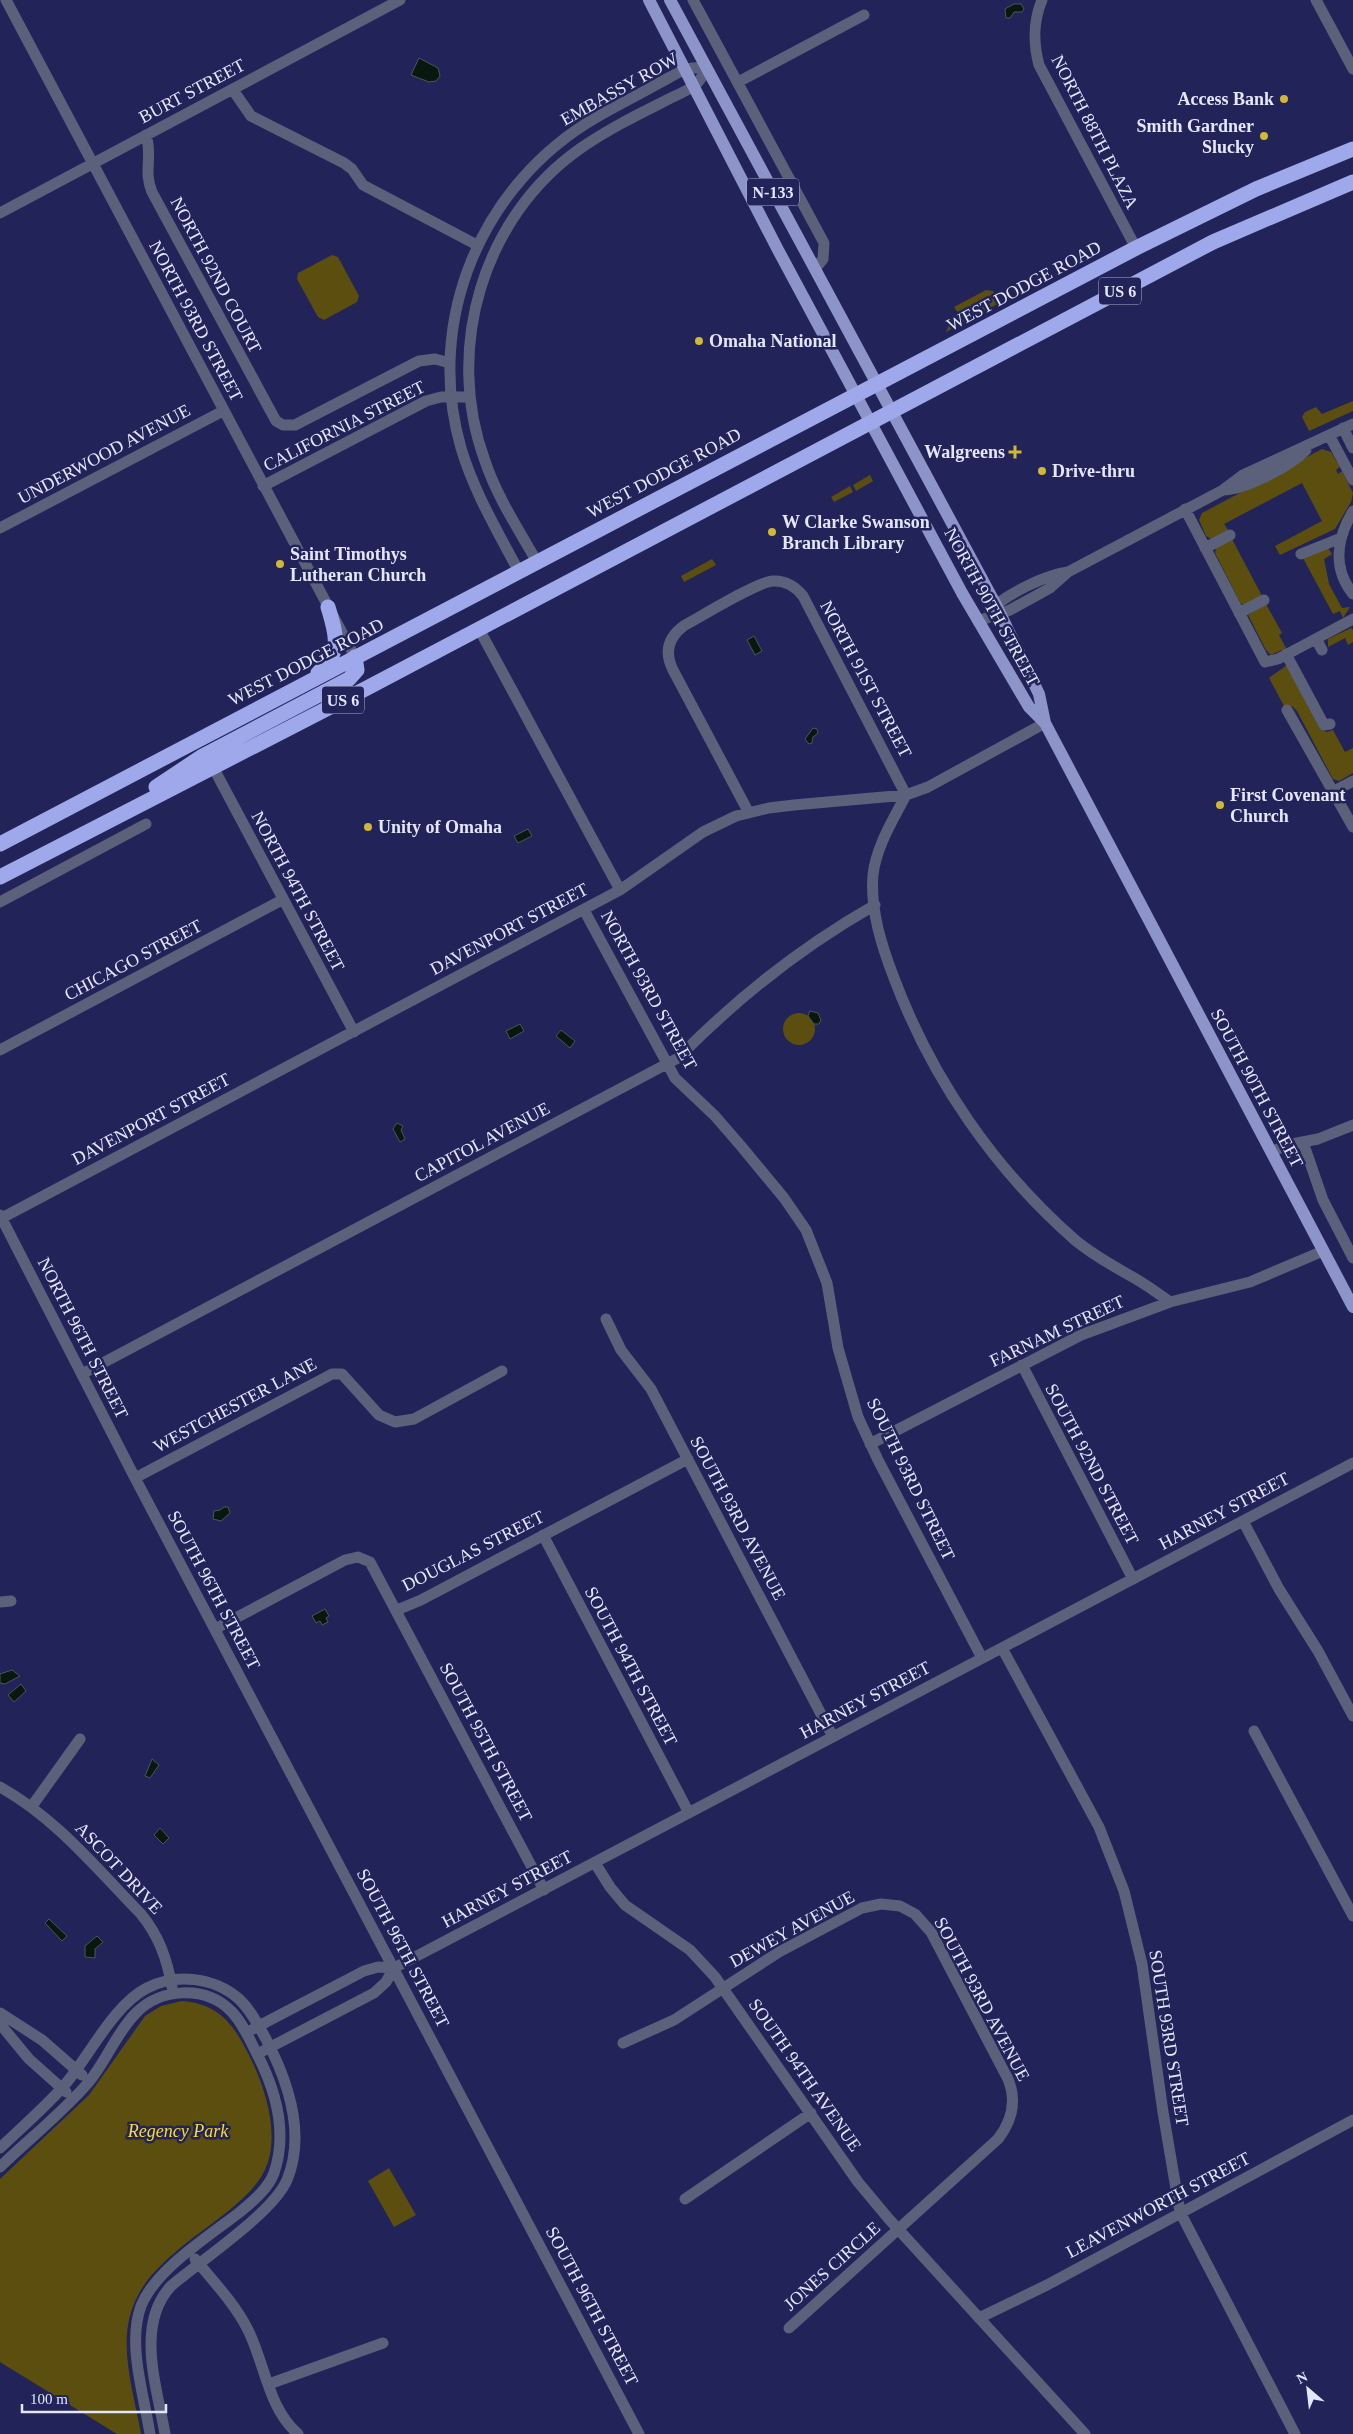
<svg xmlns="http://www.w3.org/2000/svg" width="1353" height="2434" font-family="Georgia,serif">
<rect width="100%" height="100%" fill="#222459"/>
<path fill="#5b4e0f" d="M332,255L338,257L359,296L357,302L324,320L318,317L297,279L298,273Z
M986,290L993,291L999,303L946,332L952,317L959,314L954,307Z
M1353,401V411L1309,431L1302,417L1305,412L1316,407L1322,414Z
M1322,449L1331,452L1340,467L1336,470L1338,474L1342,471L1353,493L1351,502L1335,529L1280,555L1275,546L1322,521L1302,483L1224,524L1228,530L1211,539L1206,536L1199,520L1202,513Z
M870,475L873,481L856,491L853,485Z
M850,486L853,492L834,502L831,497Z
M1232,539L1262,596L1245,605L1241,604L1215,553L1216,548Z
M1328,548L1332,554L1324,559L1329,584L1342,608L1350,607L1343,618L1340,611L1333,614L1303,558Z
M712,559L716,565L684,582L681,576Z
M1266,604L1282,633L1279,635L1286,648L1271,655L1266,650L1248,615Z
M1351,628L1353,630V642L1348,645L1345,638L1328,647V639Z
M1287,665L1320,729L1327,732L1333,730L1345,752L1353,748V773L1339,781L1333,779L1297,711L1292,706H1284L1269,678Z
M783 1029a16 16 0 1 1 32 0a16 16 0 1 1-32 0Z
M182,2001C220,2004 234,2025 250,2057C267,2092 284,2145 259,2180C241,2206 204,2228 179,2249C160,2265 143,2281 134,2304C117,2344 134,2393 141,2434H117L0,2362V2179L89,2095L145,2016L161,2006Z
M389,2168L416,2215L394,2227L368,2181Z"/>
<path fill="#08180f" stroke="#4a5656" d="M1014,4H1021L1024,9L1022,12H1014L1010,18H1006L1005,9Z
M419,58L438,68L440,76L436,81L429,82L411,75Z
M754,636L762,651L755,655L747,640Z
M813,728L817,729L818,733L813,737L812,743L809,744L805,739Z
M528,829L532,836L518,843L514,836Z
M810,1011L818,1013L821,1020L819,1024H814L808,1016Z
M520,1024L524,1031L510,1039L506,1031Z
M561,1030L575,1041L570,1048L556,1036Z
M397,1123L403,1126L401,1130L405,1139L400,1142L393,1129Z
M224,1507H228L230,1513L221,1521L213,1519L214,1511L220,1510Z
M325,1609L329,1616L326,1618L328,1622L322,1625L320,1621L316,1623L312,1616Z
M12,1670L20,1676L5,1684L0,1683V1674Z
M21,1684L26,1691L14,1702L8,1695Z
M152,1759L159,1765L150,1778L145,1776Z
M160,1828L169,1838L163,1844L154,1835Z
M49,1919L67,1936L62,1941L45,1923Z
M97,1936L103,1942L95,1949V1958L85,1957V1946Z"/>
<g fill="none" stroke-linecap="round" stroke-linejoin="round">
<path stroke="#5c617b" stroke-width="11" d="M6,0L355,657
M693,0L824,243L823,259L815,269
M1042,0C1033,22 1033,42 1039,65L1136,248
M1316,0L1353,69
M738,82L864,15
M233,90L251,116L344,163L352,169L363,185L477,245
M146,135C153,156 143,171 152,192L276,421L283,425H295L419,361L435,359L450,363
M0,213L400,0
M1343,428L1353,448
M1329,435L1353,480
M263,486L426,401L441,397H470
M1223,490C1246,489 1289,467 1306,450
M1185,509L1265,662L1278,659L1353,619
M1353,511C1337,538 1332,568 1353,594
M0,528L223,411
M1205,548L1230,535
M1301,554L1341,538
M537,562C519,530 497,497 485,461C444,350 482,217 581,148C607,130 635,116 663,102C673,96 687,92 696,84C701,80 704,73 707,68
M519,572C498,532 474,492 461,448C424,320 482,183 597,117C618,105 640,94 661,82C669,78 679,71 688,69C694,67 701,68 707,68
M990,610C1007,594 1045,575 1068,572
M1239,613L1264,600
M978,621L1010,610L1050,588L1068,572L1223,490L1243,475L1353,424
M479,629L620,890
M1316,639L1322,650
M1286,654L1324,725L1330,724
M1287,710L1353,827
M213,767L354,1032
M1334,791L1353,781
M749,813L673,670C664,652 668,637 685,625C702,616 757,582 773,581C785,580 796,587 803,596L906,795C893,820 876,847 873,875C870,910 882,947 894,978C932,1079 994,1169 1075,1240C1094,1256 1115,1267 1136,1279C1148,1286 1159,1294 1170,1302
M0,902L146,824
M584,910L675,1078L715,1116L741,1146L784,1198L806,1230L827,1283L838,1348L858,1417L878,1460L982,1658
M0,1050L282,900
M1303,1142L1323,1200L1353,1258
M1271,1152L1287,1145L1318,1139L1353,1125
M0,1215L135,1478L639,2434
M2,1218L620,890L703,832L736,816L769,808L794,805L906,795L928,787L1045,723
M606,1319L621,1350L651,1389L833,1737
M1022,1365L1133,1579
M82,1374L678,1058C737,998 801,947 875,905
M870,1444L1081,1335L1170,1302L1250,1282L1323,1251
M135,1478L332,1374H342L379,1415L395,1422L414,1419L502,1371
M1243,1521L1279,1589L1318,1651L1353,1716
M543,1535L689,1813
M0,1602L11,1601
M397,1610L421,1600L688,1459
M215,1629L345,1560L358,1557L370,1562L544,1890
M1002,1648L1099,1827L1124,1891L1142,1964L1163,2112L1180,2212L1295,2434
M1254,1731L1353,1916
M0,1787C56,1818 97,1869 141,1914C159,1936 167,1959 172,1987
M32,1806L80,1739
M595,1863L610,1887L625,1905L690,1950L715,1977L858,2182L888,2218L1085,2434
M394,1968L1353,1463
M0,2013L42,2040L82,2075
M0,2024L29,2059L66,2092
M253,2029L364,1971L378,1967L394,1968
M623,2043L674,2020L779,1952L862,1908L881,1904L900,1906L915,1914L931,1932L1008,2079C1017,2101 1012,2121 998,2139L789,2328
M263,2051L374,1993L386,1982L394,1968
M0,2148C21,2128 43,2109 62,2088C88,2059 113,2005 147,1988C176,1973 214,1977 239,1999C251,2010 258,2025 266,2039C288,2081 306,2134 287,2180C273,2213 200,2261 171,2286C135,2325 157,2387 165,2434
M0,2167C29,2139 61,2114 88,2083C106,2062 116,2033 136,2013C160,1988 205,1985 231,2011C242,2022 249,2038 256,2052C275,2088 288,2132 274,2173C268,2189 253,2201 240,2212C209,2236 155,2270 141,2306C127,2344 144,2395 150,2434
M685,2199L811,2113
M195,2259C214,2282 235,2304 248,2330C265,2364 268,2408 298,2434
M979,2318L1047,2285L1353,2120
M269,2384L383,2343"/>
<path stroke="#8c94ca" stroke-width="12" d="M649,0L777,248L962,593L1029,707L1045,723
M670,0L996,605L1039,694L1045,723L1353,1307"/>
<path stroke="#9ea8ea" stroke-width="15" d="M318,673C343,652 336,634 328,607
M156,787L201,757L349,679L357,670L355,657
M0,844L1136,248L1256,189L1353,149
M0,877L367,688L1213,242L1353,182"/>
</g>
<g fill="#d1b736" stroke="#222459" stroke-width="2">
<circle cx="1284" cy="99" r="5"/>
<circle cx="1264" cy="136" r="5"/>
<circle cx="699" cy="341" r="5"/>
<path d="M1012.5 444.5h5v5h5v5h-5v5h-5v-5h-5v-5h5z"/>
<circle cx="1042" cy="471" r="5"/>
<circle cx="772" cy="532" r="5"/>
<circle cx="280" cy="564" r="5"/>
<circle cx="1220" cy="805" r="5"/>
<circle cx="368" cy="827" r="5"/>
</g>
<g text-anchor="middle" stroke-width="5" stroke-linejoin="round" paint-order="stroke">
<g fill="#222459" stroke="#a9accb" stroke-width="1">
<rect x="747" y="178.5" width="52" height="27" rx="4"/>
<rect x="1099" y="277.5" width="42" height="27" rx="4"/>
<rect x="322" y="686.5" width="42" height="27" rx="4"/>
</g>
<g font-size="16" font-weight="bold" fill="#e3e7fc">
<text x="773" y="198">N-133</text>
<text x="1120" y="297">US 6</text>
<text x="343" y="706">US 6</text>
</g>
<g font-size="18" fill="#e3e7fc" stroke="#222459">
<text transform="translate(619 89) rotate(-29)" y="6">EMBASSY ROW</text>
<text transform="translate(192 91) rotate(-28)" y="6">BURT STREET</text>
<text transform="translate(1095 132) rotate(63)" y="6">NORTH 88TH PLAZA</text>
<text transform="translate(216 275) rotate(62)" y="6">NORTH 92ND COURT</text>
<text transform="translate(1024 286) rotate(-28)" y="6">WEST DODGE ROAD</text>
<text transform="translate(196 321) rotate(62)" y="6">NORTH 93RD STREET</text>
<text transform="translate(344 426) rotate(-27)" y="6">CALIFORNIA STREET</text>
<text transform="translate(104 454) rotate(-28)" y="6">UNDERWOOD AVENUE</text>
<text transform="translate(664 473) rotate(-28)" y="6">WEST DODGE ROAD</text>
<text transform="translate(992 607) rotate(61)" y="6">NORTH 90TH STREET</text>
<text transform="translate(306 662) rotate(-27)" y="6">WEST DODGE ROAD</text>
<text transform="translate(866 679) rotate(62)" y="6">NORTH 91ST STREET</text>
<text transform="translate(298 891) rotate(62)" y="6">NORTH 94TH STREET</text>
<text transform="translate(509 929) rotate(-28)" y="6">DAVENPORT STREET</text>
<text transform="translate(133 960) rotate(-28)" y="6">CHICAGO STREET</text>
<text transform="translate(649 990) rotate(61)" y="6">NORTH 93RD STREET</text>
<text transform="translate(1257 1088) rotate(62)" y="6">SOUTH 90TH STREET</text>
<text transform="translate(151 1119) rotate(-28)" y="6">DAVENPORT STREET</text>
<text transform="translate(482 1142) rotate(-28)" y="6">CAPITOL AVENUE</text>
<text transform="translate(1057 1331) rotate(-25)" y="6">FARNAM STREET</text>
<text transform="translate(83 1338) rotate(63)" y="6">NORTH 96TH STREET</text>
<text transform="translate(235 1405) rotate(-28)" y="6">WESTCHESTER LANE</text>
<text transform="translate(1092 1464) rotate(62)" y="6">SOUTH 92ND STREET</text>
<text transform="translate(911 1479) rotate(64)" y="6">SOUTH 93RD STREET</text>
<text transform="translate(1224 1511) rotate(-28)" y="6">HARNEY STREET</text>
<text transform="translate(738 1518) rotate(62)" y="6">SOUTH 93RD AVENUE</text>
<text transform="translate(473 1551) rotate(-27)" y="6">DOUGLAS STREET</text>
<text transform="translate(214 1590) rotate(62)" y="6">SOUTH 96TH STREET</text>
<text transform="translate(631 1666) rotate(62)" y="6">SOUTH 94TH STREET</text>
<text transform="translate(865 1700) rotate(-28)" y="6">HARNEY STREET</text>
<text transform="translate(486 1742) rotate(62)" y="6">SOUTH 95TH STREET</text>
<text transform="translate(119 1868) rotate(47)" y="6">ASCOT DRIVE</text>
<text transform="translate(507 1889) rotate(-28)" y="6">HARNEY STREET</text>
<text transform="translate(792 1929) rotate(-29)" y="6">DEWEY AVENUE</text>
<text transform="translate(403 1948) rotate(62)" y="6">SOUTH 96TH STREET</text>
<text transform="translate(982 1999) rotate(62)" y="6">SOUTH 93RD AVENUE</text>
<text transform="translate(1169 2038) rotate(81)" y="6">SOUTH 93RD STREET</text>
<text transform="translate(805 2075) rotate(55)" y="6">SOUTH 94TH AVENUE</text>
<text transform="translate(1158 2205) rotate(-28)" y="6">LEAVENWORTH STREET</text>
<text transform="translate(832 2266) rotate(-42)" y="6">JONES CIRCLE</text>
<text transform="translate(592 2306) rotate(62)" y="6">SOUTH 96TH STREET</text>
</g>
<g font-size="18" font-weight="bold" fill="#e3e7fc" stroke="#222459" text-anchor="start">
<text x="1274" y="105" text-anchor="end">Access Bank</text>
<text x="1254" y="132" text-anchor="end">Smith Gardner<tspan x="1254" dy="21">Slucky</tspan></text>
<text x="709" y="347">Omaha National</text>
<text x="1005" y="458" text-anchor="end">Walgreens</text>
<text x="1052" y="477">Drive-thru</text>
<text x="782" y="528">W Clarke Swanson<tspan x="782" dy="21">Branch Library</tspan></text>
<text x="290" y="560">Saint Timothys<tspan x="290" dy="21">Lutheran Church</tspan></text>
<text x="1230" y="801">First Covenant<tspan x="1230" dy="21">Church</tspan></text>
<text x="378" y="833">Unity of Omaha</text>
</g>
<g font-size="18" font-style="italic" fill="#fcdb2c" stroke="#222459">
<text x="178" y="2137">Regency Park</text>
</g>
</g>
<g transform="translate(1308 2389) rotate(332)" stroke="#222459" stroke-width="4" paint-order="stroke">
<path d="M0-4L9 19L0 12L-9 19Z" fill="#e3e7fc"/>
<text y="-8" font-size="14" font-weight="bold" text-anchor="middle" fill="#e3e7fc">N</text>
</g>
<path d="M22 2404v8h144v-8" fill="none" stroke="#e3e7fc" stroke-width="2.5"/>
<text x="30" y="2404" font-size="15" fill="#e3e7fc" stroke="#222459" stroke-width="4" paint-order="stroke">100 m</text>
</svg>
